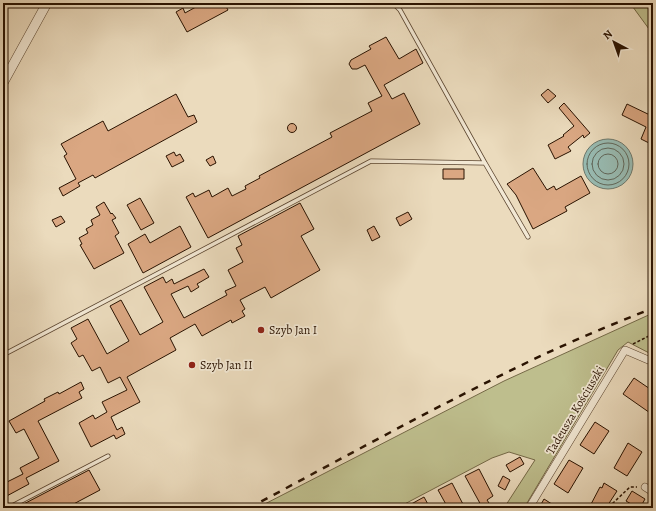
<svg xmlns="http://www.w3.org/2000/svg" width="656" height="511" font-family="Alegreya,serif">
<rect width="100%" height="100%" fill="#ebdbbd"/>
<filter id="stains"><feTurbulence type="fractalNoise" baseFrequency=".005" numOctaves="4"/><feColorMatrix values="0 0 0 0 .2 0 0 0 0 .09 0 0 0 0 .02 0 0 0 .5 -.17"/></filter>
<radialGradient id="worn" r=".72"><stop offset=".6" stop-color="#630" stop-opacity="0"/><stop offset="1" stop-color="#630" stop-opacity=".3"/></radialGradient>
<path fill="#bebe8d" stroke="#746846" d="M630,3H653V32L649,29Z
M653,313V355L628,342L618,350L524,508H504L535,460L509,452L492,458L397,508H257L504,381Z"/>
<path fill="#98bbb2" stroke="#6c776b" d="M583 164a25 25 0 1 1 50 0a25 25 0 1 1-50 0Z"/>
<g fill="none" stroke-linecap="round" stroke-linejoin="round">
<path stroke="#606659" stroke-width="1" d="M587 164a21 21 0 1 1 42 0a21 21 0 1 1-42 0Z
M592 164a16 16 0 1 1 32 0a16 16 0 1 1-32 0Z
M598 164a10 10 0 1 1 20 0a10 10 0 1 1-20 0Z"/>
</g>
<path fill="#daa782" stroke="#291200" d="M203,3H224L228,10L187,32L176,12L183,8L185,13Z
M386,37L399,59L416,49L423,63L384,85L392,99L404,93L420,124L208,238L186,197L193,193L195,197L209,190L212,197L228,188L232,196L246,189L245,186L260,178L259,176L332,137L330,133L372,111L368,103L382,96L365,65L357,69H352L349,64L351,60L371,49L369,46Z
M548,89L556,96L548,103L541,95Z
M176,94L188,117L194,115L197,122L95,178L93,175L78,183L80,186L63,196L59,188L76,179L64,156L67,154L61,144L103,121L108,131Z
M564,103L590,133L584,138L583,135L568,147L571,151L555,159L548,145L564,136L563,135L574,126L559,108Z
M627,104L652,116L653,113V145L641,139L646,127L622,115Z
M287.5 128a4.5 4.5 0 1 1 9 0a4.5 4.5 0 1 1-9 0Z
M174,152L176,156L180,154L184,161L172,167L166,156Z
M213,156L216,163L210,166L206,160Z
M533,168L547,190L554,186L556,190L581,176L590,193L565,207L567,211L533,229L516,195L507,184Z
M443,169H464V179H443Z
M140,198L154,223L141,230L127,205Z
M104,202L111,214L112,213L116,218L112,220L119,233L115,236L124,253L94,269L80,245L82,244L79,238L88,233L86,229L93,225L91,220L100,215L96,207Z
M300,203L314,229L301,236L320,270L271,298L265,287L240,300L245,309L242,311L245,316L232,323L231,320L202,336L195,324L170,338L176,350L127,377L140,402L111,417L117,430L122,427L125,434L116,439L114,435L91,447L79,423L93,415L95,419L107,412L102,402L127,390L120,377L108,383L100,367L92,371L83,355L79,357L71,343L77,339L71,328L88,319L107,354L129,341L110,306L121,300L140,335L163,322L144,287L163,277L166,283L172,279L174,284L204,269L209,277L197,284L199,287L191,292L188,286L171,294L184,318L227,295L225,291L236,286L228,270L243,262L236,248L242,245L238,236Z
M408,212L412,219L400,226L396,218Z
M61,216L65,222L56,227L52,220Z
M180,226L191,247L143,273L128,244L145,234L150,243Z
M374,226L380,237L372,241L367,230Z
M634,378L653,391V415L623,394Z
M81,382L84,389L79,392L82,398L38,421L59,461L26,478L29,484L3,498V484L23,474L20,468L39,458L24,429L16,433L9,421L45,401L44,399L58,392L59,394Z
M595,422L609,431L594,454L580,445Z
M628,443L642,452L627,476L614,468Z
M520,457L524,464L510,472L506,465Z
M569,460L583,468L568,493L554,484Z
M479,469L493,496L487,500L489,503L482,507L465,476Z
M89,470L100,490L66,508H16Z
M503,476L510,480L505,490L498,486Z
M452,483L465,508H448L438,490Z
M604,483L617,491L606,508H589L600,487L602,488Z
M632,491L645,499L640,508H638L626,501Z
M424,497L430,508H404Z
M544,499L558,508H539Z"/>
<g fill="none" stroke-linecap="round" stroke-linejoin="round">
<g stroke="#5a442f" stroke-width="5">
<path id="service" d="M393,3L400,10L485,163
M3,355L371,161L485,163L528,237
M8,508L108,456"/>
</g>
<g stroke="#5a442f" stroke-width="8">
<path id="minor" d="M645,487L653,492
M529,508L625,350L653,362"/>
</g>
<g stroke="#5a442f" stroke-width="10">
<path id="tertiary" d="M3,83L47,3"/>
</g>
<path stroke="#291200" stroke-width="1.5" stroke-dasharray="3 2" stroke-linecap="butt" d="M633,344L653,334
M610,508L613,503L630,487H637"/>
<use href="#service" stroke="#f2e8d4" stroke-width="3.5"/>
<use href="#minor" stroke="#f2e8d4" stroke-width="7"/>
<use href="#tertiary" stroke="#f2e8d4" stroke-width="9"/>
<path stroke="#291200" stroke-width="2.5" stroke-dasharray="7 7" stroke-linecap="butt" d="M249,508C341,459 433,408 528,362C569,342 611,325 653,308"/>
</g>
<g fill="#8f2418" stroke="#f2e8d4" stroke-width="1.5">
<circle cx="261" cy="330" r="4"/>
<circle cx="192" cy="365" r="4"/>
</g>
<g text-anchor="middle" stroke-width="3.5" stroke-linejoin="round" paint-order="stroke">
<g font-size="12" fill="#291200" stroke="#f2e8d4" text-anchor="start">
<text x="269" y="334">Szyb Jan I</text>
<text x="200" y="369">Szyb Jan II</text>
</g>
<g font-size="12" fill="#291200" stroke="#f2e8d4">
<text transform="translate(575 410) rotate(-59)" y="4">Tadeusza Kościuszki</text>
</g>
</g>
<rect width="656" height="511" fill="none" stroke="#ebdbbd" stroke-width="16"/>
<rect x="4" y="4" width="648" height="503" fill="none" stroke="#291200" stroke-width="2"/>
<rect x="8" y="8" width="640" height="495" fill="none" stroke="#291200"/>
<g transform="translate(614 42) rotate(319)" stroke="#f2e8d4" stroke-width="3" paint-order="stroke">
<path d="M0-3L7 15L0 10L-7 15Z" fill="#291200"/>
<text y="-6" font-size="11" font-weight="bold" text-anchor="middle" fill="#291200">N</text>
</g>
<rect width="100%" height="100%" filter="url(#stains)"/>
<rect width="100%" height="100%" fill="url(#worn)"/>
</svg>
